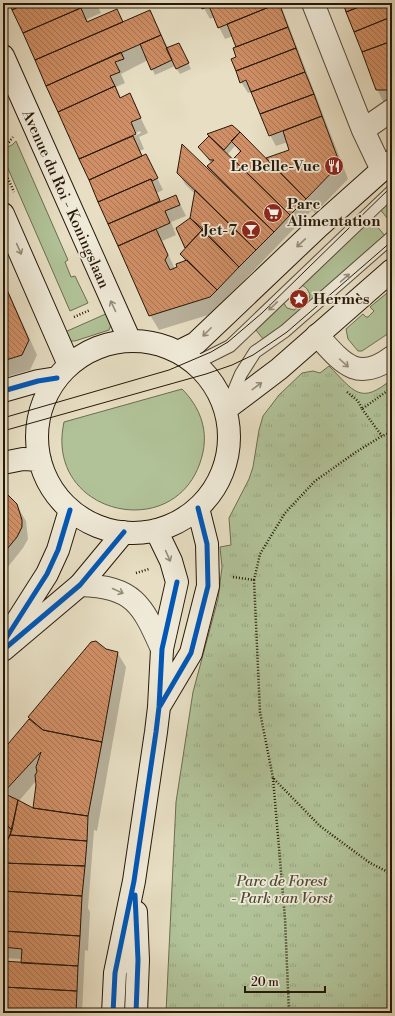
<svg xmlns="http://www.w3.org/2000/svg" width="395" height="1016" font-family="'Libre Bodoni',serif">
<defs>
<pattern id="park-tufts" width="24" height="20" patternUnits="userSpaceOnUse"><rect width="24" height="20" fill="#b1c298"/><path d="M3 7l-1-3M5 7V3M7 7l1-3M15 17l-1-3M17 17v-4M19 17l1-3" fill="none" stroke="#98a682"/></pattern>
<pattern id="building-back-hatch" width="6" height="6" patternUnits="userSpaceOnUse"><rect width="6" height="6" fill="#d08f66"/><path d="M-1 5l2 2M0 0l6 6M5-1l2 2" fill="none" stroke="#a97452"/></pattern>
</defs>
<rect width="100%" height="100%" fill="#e7dec3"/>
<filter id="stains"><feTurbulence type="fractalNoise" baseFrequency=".005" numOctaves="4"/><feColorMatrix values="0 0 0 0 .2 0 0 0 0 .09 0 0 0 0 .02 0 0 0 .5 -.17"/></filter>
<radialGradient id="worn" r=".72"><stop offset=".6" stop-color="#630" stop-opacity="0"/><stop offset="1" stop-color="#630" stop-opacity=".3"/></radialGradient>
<path fill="#b1c298" stroke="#6c6d50" d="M16,141L68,260L65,262L71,277L75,276L88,303L70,311L3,157V149L12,145Z
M392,195V224L379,208Z
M369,217L386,237L306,307L264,340L255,329L283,302L287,308L294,310L309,299L310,295C308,290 306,286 300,285Z
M392,289V331L362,351H358L348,339L346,329L363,314L366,317H368L374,311L370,307Z
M108,313L112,322L109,330L75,341H70L65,332Z
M182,389C199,406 208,428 203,452C183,547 43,517 64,422Z"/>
<path fill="url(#park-tufts)" stroke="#6c6d50" d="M329,366C354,391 360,406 392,379V1013H166L176,802L193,692L218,599L222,567L220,547L231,545L229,518L249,479L253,467L259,430L263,416L279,395L302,373L313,371L320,373Z"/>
<path fill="#0003" fill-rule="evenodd" d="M10,3H96L101,13L87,19L88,22L116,10L123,22L150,11L168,48L182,50L191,69L180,74L175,66L155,75L148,60L121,74L125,83L116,87L121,98L129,94L148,133L139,137L144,149L140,151L143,157L146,155L163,190L157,193L161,202L176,196L186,216L171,222L176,235L162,241L175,269L185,262L181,254L187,248L178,228L191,218L195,194L185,184L178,172L182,146L207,168L211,164L200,147L210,136L232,126L270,163L268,159L290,151L288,142L276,146L270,135L252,92L248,93L241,82L237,47L233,36L225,39L214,17L210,19L201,3H280L348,179L315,213L312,210L223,302L225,306L218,312L159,330L150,315L80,159L141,133L140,131L80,158ZM235,146L240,153L233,160L227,155Z
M344,3H392V101H383L377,89Z
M3,280L37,355L30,370L3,378Z
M299,298L304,305L302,307L297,300Z
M3,495L16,504L26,521L28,539L23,548L3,573Z
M106,649L117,652L126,667L97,831L94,830L88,908L90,912L88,951L85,950L82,1013H3V853L6,845H3V794L8,797L9,795L3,791V752L30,720L29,718ZM36,781L34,809L18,802ZM6,958L22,959V964L6,962Z"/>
<path fill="url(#building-back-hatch)" stroke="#271809" d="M9,3H26L12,10Z
M26,3H92L23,33L12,10Z
M200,3H217L202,9Z
M217,3H279L218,28L209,6Z
M279,3L288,27L236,47L227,24Z
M343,3H369L346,12Z
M369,3H390L391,17L354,32L346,12Z
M81,8L87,22L117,9L123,22L35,60L23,33Z
M150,10L161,35L46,86L35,60Z
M391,17L392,41L362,52L354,32Z
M288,27L296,48L236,71L231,59L236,57L233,48Z
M161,35L172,60L151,70L140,44Z
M392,41V82L388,90H376L362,52Z
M179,43L189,63L176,69L166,48Z
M296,48L305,72L251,92L246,80L240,83L236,71Z
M121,52L124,59L115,62L120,72L110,76L115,86L58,112L46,86Z
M305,72L314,94L260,114L251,92Z
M115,86L120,98L130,93L141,118L131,122L136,134L79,159L58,112Z
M314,94L322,116L269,136L260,114Z
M322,116L340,164L306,199L266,158L289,150L283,131Z
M232,125L240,132L224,150L207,134Z
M240,132L306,199L290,215L233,159L241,151L231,141Z
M133,136L142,156L89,180L79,159Z
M209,136L290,215L274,232L207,166L214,160H210L198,147Z
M182,144L274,232L256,250L177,173Z
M146,154L158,178L152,181L151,179L98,202L89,180Z
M151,179L160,201L108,224L98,202Z
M195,190L256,250L239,267L190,218Z
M176,195L180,205L165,211L170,223L118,246L108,224Z
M190,218L203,229L185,248L176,228Z
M156,229L168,255L165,260L170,270L177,267L176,264L187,260L217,290L210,297L149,316L118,246Z
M203,229L239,267L217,290L180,254Z
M4,283L29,340L22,355L3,361Z
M3,494L8,495L17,504L22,520V527L17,537L3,554Z
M96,641L106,649L118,652L102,742L43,730L28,717L91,642Z
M29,719L43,730L102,742L88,816L33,808L36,785L35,775L37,772L36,767L41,752L3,793V750Z
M3,793L18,800L12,830L3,822Z
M18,800L33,808L88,816L87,841L10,835Z
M3,822L12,830L8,839L3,837Z
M10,835L87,841L85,866L3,863V850Z
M3,863L85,866L82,896L3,891Z
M3,891L82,896L80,936L3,931Z
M3,931L80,936L78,966L21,963L22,949L3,947Z
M3,961L78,966L77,991L3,987Z
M3,987L77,991L76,1013L6,1011V1001L3,1000Z
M3,1011H6L70,1013H3Z"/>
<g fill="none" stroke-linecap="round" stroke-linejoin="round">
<g stroke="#574a38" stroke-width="14">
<path id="lane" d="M193,361L202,360L230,346L392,191
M228,405L241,374L255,352L285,331L392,237"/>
</g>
<g stroke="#574a38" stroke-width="24">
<path id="street" d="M313,3L363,130L382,170
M363,130L392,110
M317,335C341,361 356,384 392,357
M80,585C134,587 142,604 162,649"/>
</g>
<g stroke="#271809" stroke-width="24">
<path id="secondary" d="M3,56L130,341
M3,214L69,365
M37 437a96 96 0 1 1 192 0a96 96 0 1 1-192 0Z
M178,352L196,343L318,227L392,161
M3,391L38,381L57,378
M226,409L279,369L392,270
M3,463L23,459L40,460
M5,640L47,574L58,550L70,510
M3,650L80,585L124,532
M160,705L191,653L208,586L207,544L198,508
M136,912L138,960L136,1013
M113,1013L115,973L134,881L156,732L159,707L162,649L177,582L171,561L156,530"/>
</g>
<path stroke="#271809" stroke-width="2.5" stroke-dasharray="1 2" stroke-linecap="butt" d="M3,144L9,142L13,137
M3,167L14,192
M74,317L90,310
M347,392L358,401L362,409L390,389
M362,409L382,436
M136,573L149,569
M233,577L254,580L260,712L273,778L320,826L370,863L392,874
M254,580L260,554L285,513L315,481L356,452L382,436L392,432
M273,778L285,918L289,1013"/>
<use href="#lane" stroke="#efead8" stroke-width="12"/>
<use href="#street" stroke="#efead8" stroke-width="22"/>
<use href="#secondary" stroke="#efead8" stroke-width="22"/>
<path stroke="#271809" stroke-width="1" d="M3,418L169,370L211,352L228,342L262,313L392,186
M3,431L206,374L232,365L253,355L287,332L392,241"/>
<g stroke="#efead8" stroke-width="8">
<path id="cycleway" d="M3,391L38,381L57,378
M3,643L47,574L58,550L70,510
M3,650L80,585L124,532
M160,706L191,653L208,586L207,544L198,508
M135,895L138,960L136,1013
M113,1013L115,973L134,881L156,732L159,707L162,649L177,582"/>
</g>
<use href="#cycleway" stroke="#0057b8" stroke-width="5"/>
</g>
<defs><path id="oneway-shaft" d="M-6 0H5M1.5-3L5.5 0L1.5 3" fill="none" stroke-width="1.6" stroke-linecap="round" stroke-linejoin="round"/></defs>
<g stroke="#958c7b">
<use href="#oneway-shaft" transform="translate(301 243) rotate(137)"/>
<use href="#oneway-shaft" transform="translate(19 249) rotate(66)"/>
<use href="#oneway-shaft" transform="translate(345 278) rotate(-41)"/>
<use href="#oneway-shaft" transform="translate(113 306) rotate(-115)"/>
<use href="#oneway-shaft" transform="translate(273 306) rotate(136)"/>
<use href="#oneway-shaft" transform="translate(207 332) rotate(135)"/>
<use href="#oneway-shaft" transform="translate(344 363) rotate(42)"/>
<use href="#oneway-shaft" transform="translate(257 386) rotate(-37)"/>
<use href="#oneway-shaft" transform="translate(168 556) rotate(66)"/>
<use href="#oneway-shaft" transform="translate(118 591) rotate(25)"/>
</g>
<defs>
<g id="restaurant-disc" transform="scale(1)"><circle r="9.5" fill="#8f2418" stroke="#efead8"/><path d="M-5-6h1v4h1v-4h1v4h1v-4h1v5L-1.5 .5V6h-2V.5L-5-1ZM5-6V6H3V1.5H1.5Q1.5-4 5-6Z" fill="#fff"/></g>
<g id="supermarket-disc" transform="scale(1)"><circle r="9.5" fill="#8f2418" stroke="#efead8"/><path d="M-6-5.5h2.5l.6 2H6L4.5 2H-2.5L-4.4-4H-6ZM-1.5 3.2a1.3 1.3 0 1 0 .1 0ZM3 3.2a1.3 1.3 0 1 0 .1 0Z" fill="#fff"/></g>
<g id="bar-disc" transform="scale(1)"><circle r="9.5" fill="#8f2418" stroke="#efead8"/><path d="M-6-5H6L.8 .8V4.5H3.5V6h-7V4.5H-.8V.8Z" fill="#fff"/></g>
<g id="sight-disc" transform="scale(1)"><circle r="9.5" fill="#8f2418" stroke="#efead8"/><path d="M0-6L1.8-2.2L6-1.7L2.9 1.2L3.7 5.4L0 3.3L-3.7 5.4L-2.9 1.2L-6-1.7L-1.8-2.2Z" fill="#fff"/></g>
</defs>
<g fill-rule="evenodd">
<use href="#restaurant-disc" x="334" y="166"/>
<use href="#supermarket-disc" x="273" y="213"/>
<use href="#bar-disc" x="251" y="230"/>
<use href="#sight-disc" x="299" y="299"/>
</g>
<g text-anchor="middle" stroke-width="3.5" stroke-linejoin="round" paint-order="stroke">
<g font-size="15" font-weight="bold" fill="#271809" stroke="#efead8" text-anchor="end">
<text x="320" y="171">Le Belle-Vue</text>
<text x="287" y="209" text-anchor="start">Parc<tspan x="287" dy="17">Alimentation</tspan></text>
<text x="237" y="235">Jet-7</text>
<text x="313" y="304" text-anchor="start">Hermès</text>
</g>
<g font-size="15" fill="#271809" stroke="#efead8">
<text transform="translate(66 199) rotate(66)" y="5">Avenue du Roi - Koningslaan</text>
</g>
<g font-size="15" font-style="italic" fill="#504b34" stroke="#efead8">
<text x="282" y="886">Parc de Forest<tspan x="282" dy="17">- Park van Vorst</tspan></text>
</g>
</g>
<rect width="395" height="1016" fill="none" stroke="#e7dec3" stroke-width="16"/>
<rect x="4" y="4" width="387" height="1008" fill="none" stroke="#271809" stroke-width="2"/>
<rect x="8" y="8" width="379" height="1000" fill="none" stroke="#271809"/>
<path d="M245 986v6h80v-6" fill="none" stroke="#271809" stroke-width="2"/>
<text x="251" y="986" font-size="12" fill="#271809" stroke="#efead8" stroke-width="3" paint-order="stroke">20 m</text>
<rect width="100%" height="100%" filter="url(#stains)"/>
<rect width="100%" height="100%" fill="url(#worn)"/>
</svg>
